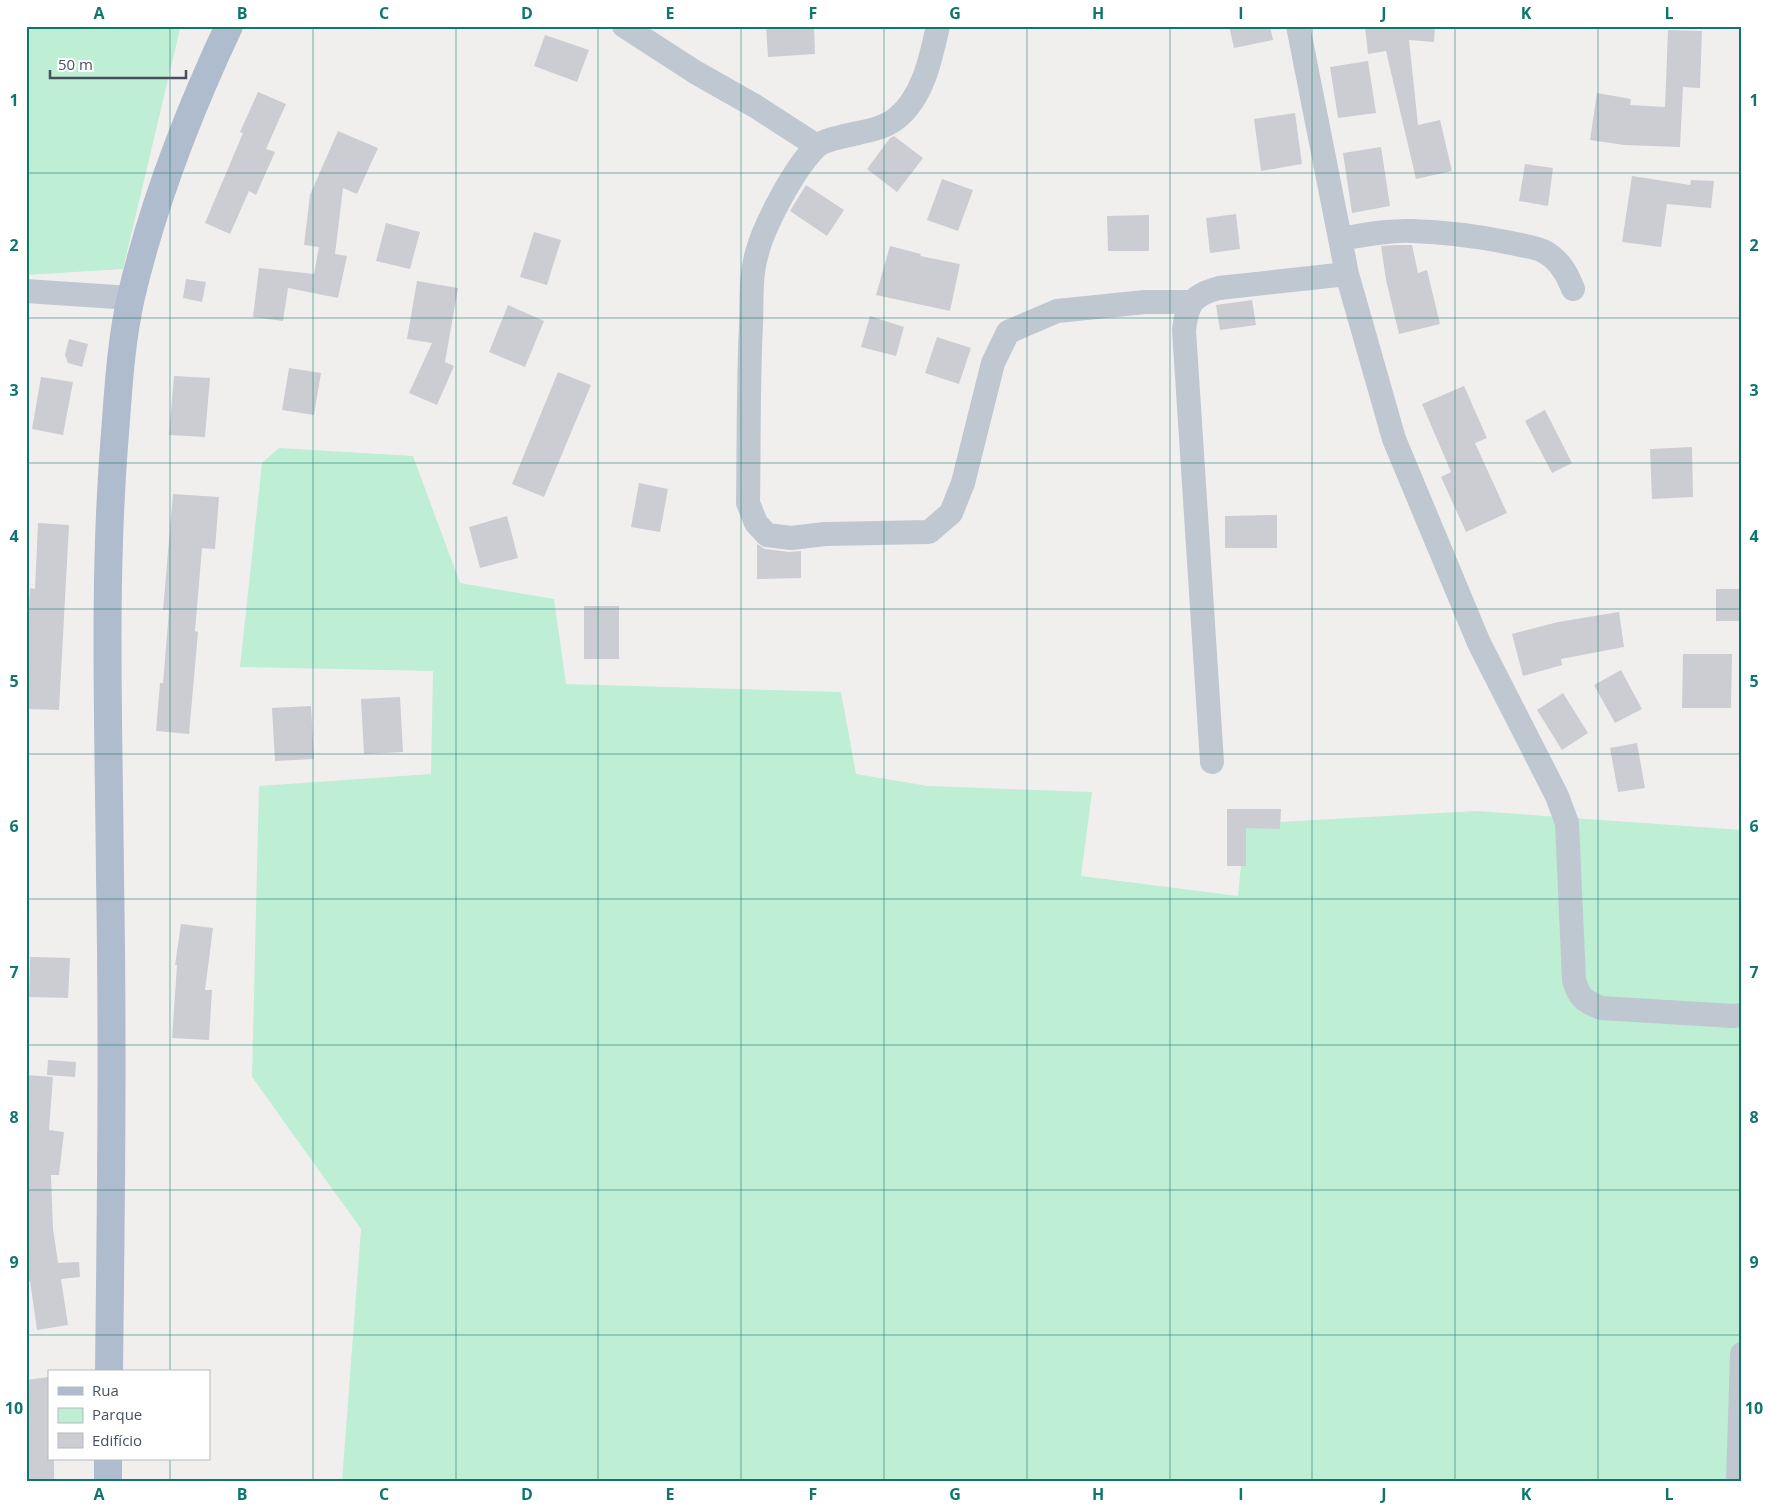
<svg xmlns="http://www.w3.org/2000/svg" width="1768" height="1508" font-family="'Open Sans',sans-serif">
<rect width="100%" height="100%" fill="#f1efee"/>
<path fill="#beeed4" d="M26,26H177L180,29L123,269L26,275Z
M279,448L413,456L460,583L554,599L566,684L841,692L856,774L928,786L1092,792L1081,876L1238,896L1245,824L1476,811L1742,830V1482H342L361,1229L252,1077L259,786L431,774L433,671L240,667L262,463Z"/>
<path fill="#cbcdd3" d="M766,26H814L815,54L768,57Z
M1229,26H1270L1273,40L1234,48Z
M1365,26H1435L1434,42L1409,40L1418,125L1440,120L1452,171L1416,179L1386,51L1368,54Z
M1668,30L1702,31L1700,88L1683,87L1680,147L1624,145L1590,140L1597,93L1631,99L1630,105L1665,107Z
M545,35L589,50L577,82L534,66Z
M1368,61L1376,113L1338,118L1330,67Z
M258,92L286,104L266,149L275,152L256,195L249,191L230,234L205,223L243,133L240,132Z
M1295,113L1302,164L1261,171L1254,119Z
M338,131L378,148L357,194L343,188L335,254L347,256L338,298L288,288L283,321L253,317L259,268L314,274L319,247L304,245L310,195Z
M894,136L923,158L897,192L867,169L890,138Z
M1381,147L1390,206L1352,213L1343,153Z
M1525,164L1553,168L1548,206L1519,201Z
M1632,176L1690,185L1691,180L1714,181L1711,208L1667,204L1661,247L1622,242Z
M942,179L973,190L958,231L927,220Z
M806,185L844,210L827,236L790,211Z
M1236,214L1240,249L1210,253L1206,218Z
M1149,215V251H1108L1107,216Z
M386,223L420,232L410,269L376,261Z
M534,232L561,240L547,285L520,277Z
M1395,245H1412L1418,273L1427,270L1440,324L1399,334L1386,280L1381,246Z
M890,246L921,254L920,256L960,264L950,311L876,295Z
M186,279L206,282L202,302L183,298Z
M417,281L458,288L445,362L454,366L437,405L409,393L432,343L407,339Z
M1252,300L1256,325L1220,330L1216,305Z
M508,305L544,321L525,367L489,352Z
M870,316L904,327L896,356L861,347Z
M937,337L971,348L959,384L925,373Z
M69,339L88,344L82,367L68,363L65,355Z
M289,368L321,373L314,415L282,410Z
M558,372L591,385L544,497L512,484Z
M174,376L210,378L205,437L169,435Z
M41,377L73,382L63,435L32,429Z
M1464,386L1487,438L1475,443L1507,513L1466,532L1441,477L1451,472L1422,404Z
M1545,410L1572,463L1552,473L1525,421Z
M1692,447L1693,497L1652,499L1650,449Z
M639,483L668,489L660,532L631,527Z
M173,494L219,497L215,549L202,548L195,631L198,632L189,734L156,731L160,683H163L169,610H163Z
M1277,515V548H1225V516Z
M507,516L518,558L480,568L469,527Z
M38,523L69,525L59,710L26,709V648L30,588L35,589Z
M757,544L765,549L789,552L801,551V578L757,579Z
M1716,589H1742V621H1716Z
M584,606H619V659H584Z
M1619,612L1624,647L1561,659L1562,665L1523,676L1512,634L1558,622Z
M1683,654H1732L1731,708H1682Z
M1621,670L1642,709L1615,723L1594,685Z
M1563,693L1588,733L1562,750L1537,710Z
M400,697L403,752L364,754L361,699Z
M311,706L314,759L275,761L272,708Z
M1637,743L1645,788L1618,792L1610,748Z
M1227,809H1281L1280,829L1246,828V866H1227Z
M181,924L213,928L205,990H212L209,1040L172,1038L177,965H175Z
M30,957L70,958L68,998L29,997Z
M48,1060L76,1062L75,1077L47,1075Z
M26,1075L53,1077L49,1130L64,1132L59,1175H51L53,1228L58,1263L79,1262L80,1277L61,1279L68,1325L37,1330L30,1281L26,1282Z
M49,1377V1459H54V1482H26V1380Z"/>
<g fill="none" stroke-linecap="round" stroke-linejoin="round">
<path stroke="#bfc8d0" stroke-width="24" d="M624,26L695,72L755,106L817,146
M938,26C931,58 923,97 897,118C886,127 872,130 858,133C846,136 824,139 816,147C795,167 764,225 757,253C750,275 752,301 751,325C748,384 749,444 748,503L756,523L767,535L791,538L825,534L929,532L951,513L963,483L993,363L1008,332L1057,311L1145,302H1192
M1298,26L1347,274L1394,439L1479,643L1557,796L1567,823L1574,980C1579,998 1584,1001 1601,1008L1733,1016L1742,1015
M1340,239C1364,235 1388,230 1412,231C1443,232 1476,236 1506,242C1518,245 1532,246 1543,251C1559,259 1567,273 1573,289
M26,291L131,298
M1212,762L1184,330C1187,303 1193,295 1219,288L1347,274
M1738,1482L1742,1354"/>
<path stroke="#afbccd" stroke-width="28" d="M109,1372C111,1207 113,1043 110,878C109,734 103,590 114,446C118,396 120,346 131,297C153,203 188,113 229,26
M108,1482V1459"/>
</g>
<path fill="none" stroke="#0f766e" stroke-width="1" stroke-opacity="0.55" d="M170,26V1372M313,26V1482M456,26V1482M598,26V1482M741,26V1482M884,26V1482M1027,26V1482M1170,26V1482M1312,26V1482M1455,26V1482M1598,26V1482M26,173H1742M26,318H1742M26,463H1742M26,609H1742M26,754H1742M26,899H1742M26,1045H1742M26,1190H1742M26,1335H1742M170,1459V1482"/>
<rect width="1768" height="1508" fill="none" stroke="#ffffff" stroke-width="55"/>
<rect x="48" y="1370" width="162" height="90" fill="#ffffff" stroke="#b5b9be"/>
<rect x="58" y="1387" width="25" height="8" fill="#afbccd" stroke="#b5b9be"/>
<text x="92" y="1396" font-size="15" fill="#47505c">Rua</text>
<rect x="58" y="1408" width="25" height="15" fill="#beeed4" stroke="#b5b9be"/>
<text x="92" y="1420" font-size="15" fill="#47505c">Parque</text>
<rect x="58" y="1433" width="25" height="15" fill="#cbcdd3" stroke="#b5b9be"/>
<text x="92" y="1446" font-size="15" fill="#47505c">Edifício</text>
<path d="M50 70v8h136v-8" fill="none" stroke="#47505c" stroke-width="2.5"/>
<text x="58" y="70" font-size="15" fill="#47505c" stroke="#ffffff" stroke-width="4" paint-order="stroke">50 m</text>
<rect x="28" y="28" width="1712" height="1452" fill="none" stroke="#0f766e" stroke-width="2"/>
<g font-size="16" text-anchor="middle" font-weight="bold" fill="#0f766e">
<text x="99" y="19">A</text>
<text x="242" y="19">B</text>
<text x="384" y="19">C</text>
<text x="527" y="19">D</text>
<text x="670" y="19">E</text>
<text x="813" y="19">F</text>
<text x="955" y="19">G</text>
<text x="1098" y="19">H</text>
<text x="1241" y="19">I</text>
<text x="1384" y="19">J</text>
<text x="1526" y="19">K</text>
<text x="1669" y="19">L</text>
<text x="14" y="106">1</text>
<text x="1754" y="106">1</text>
<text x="14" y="251">2</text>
<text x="1754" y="251">2</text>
<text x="14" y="396">3</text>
<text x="1754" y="396">3</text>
<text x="14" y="542">4</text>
<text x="1754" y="542">4</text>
<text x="14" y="687">5</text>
<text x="1754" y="687">5</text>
<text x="14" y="832">6</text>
<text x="1754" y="832">6</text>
<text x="14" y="978">7</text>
<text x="1754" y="978">7</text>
<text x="14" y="1123">8</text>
<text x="1754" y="1123">8</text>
<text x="14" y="1268">9</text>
<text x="1754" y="1268">9</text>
<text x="14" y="1414">10</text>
<text x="1754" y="1414">10</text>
<text x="99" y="1500">A</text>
<text x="242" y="1500">B</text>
<text x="384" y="1500">C</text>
<text x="527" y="1500">D</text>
<text x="670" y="1500">E</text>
<text x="813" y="1500">F</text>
<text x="955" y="1500">G</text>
<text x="1098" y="1500">H</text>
<text x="1241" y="1500">I</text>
<text x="1384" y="1500">J</text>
<text x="1526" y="1500">K</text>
<text x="1669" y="1500">L</text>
</g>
</svg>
